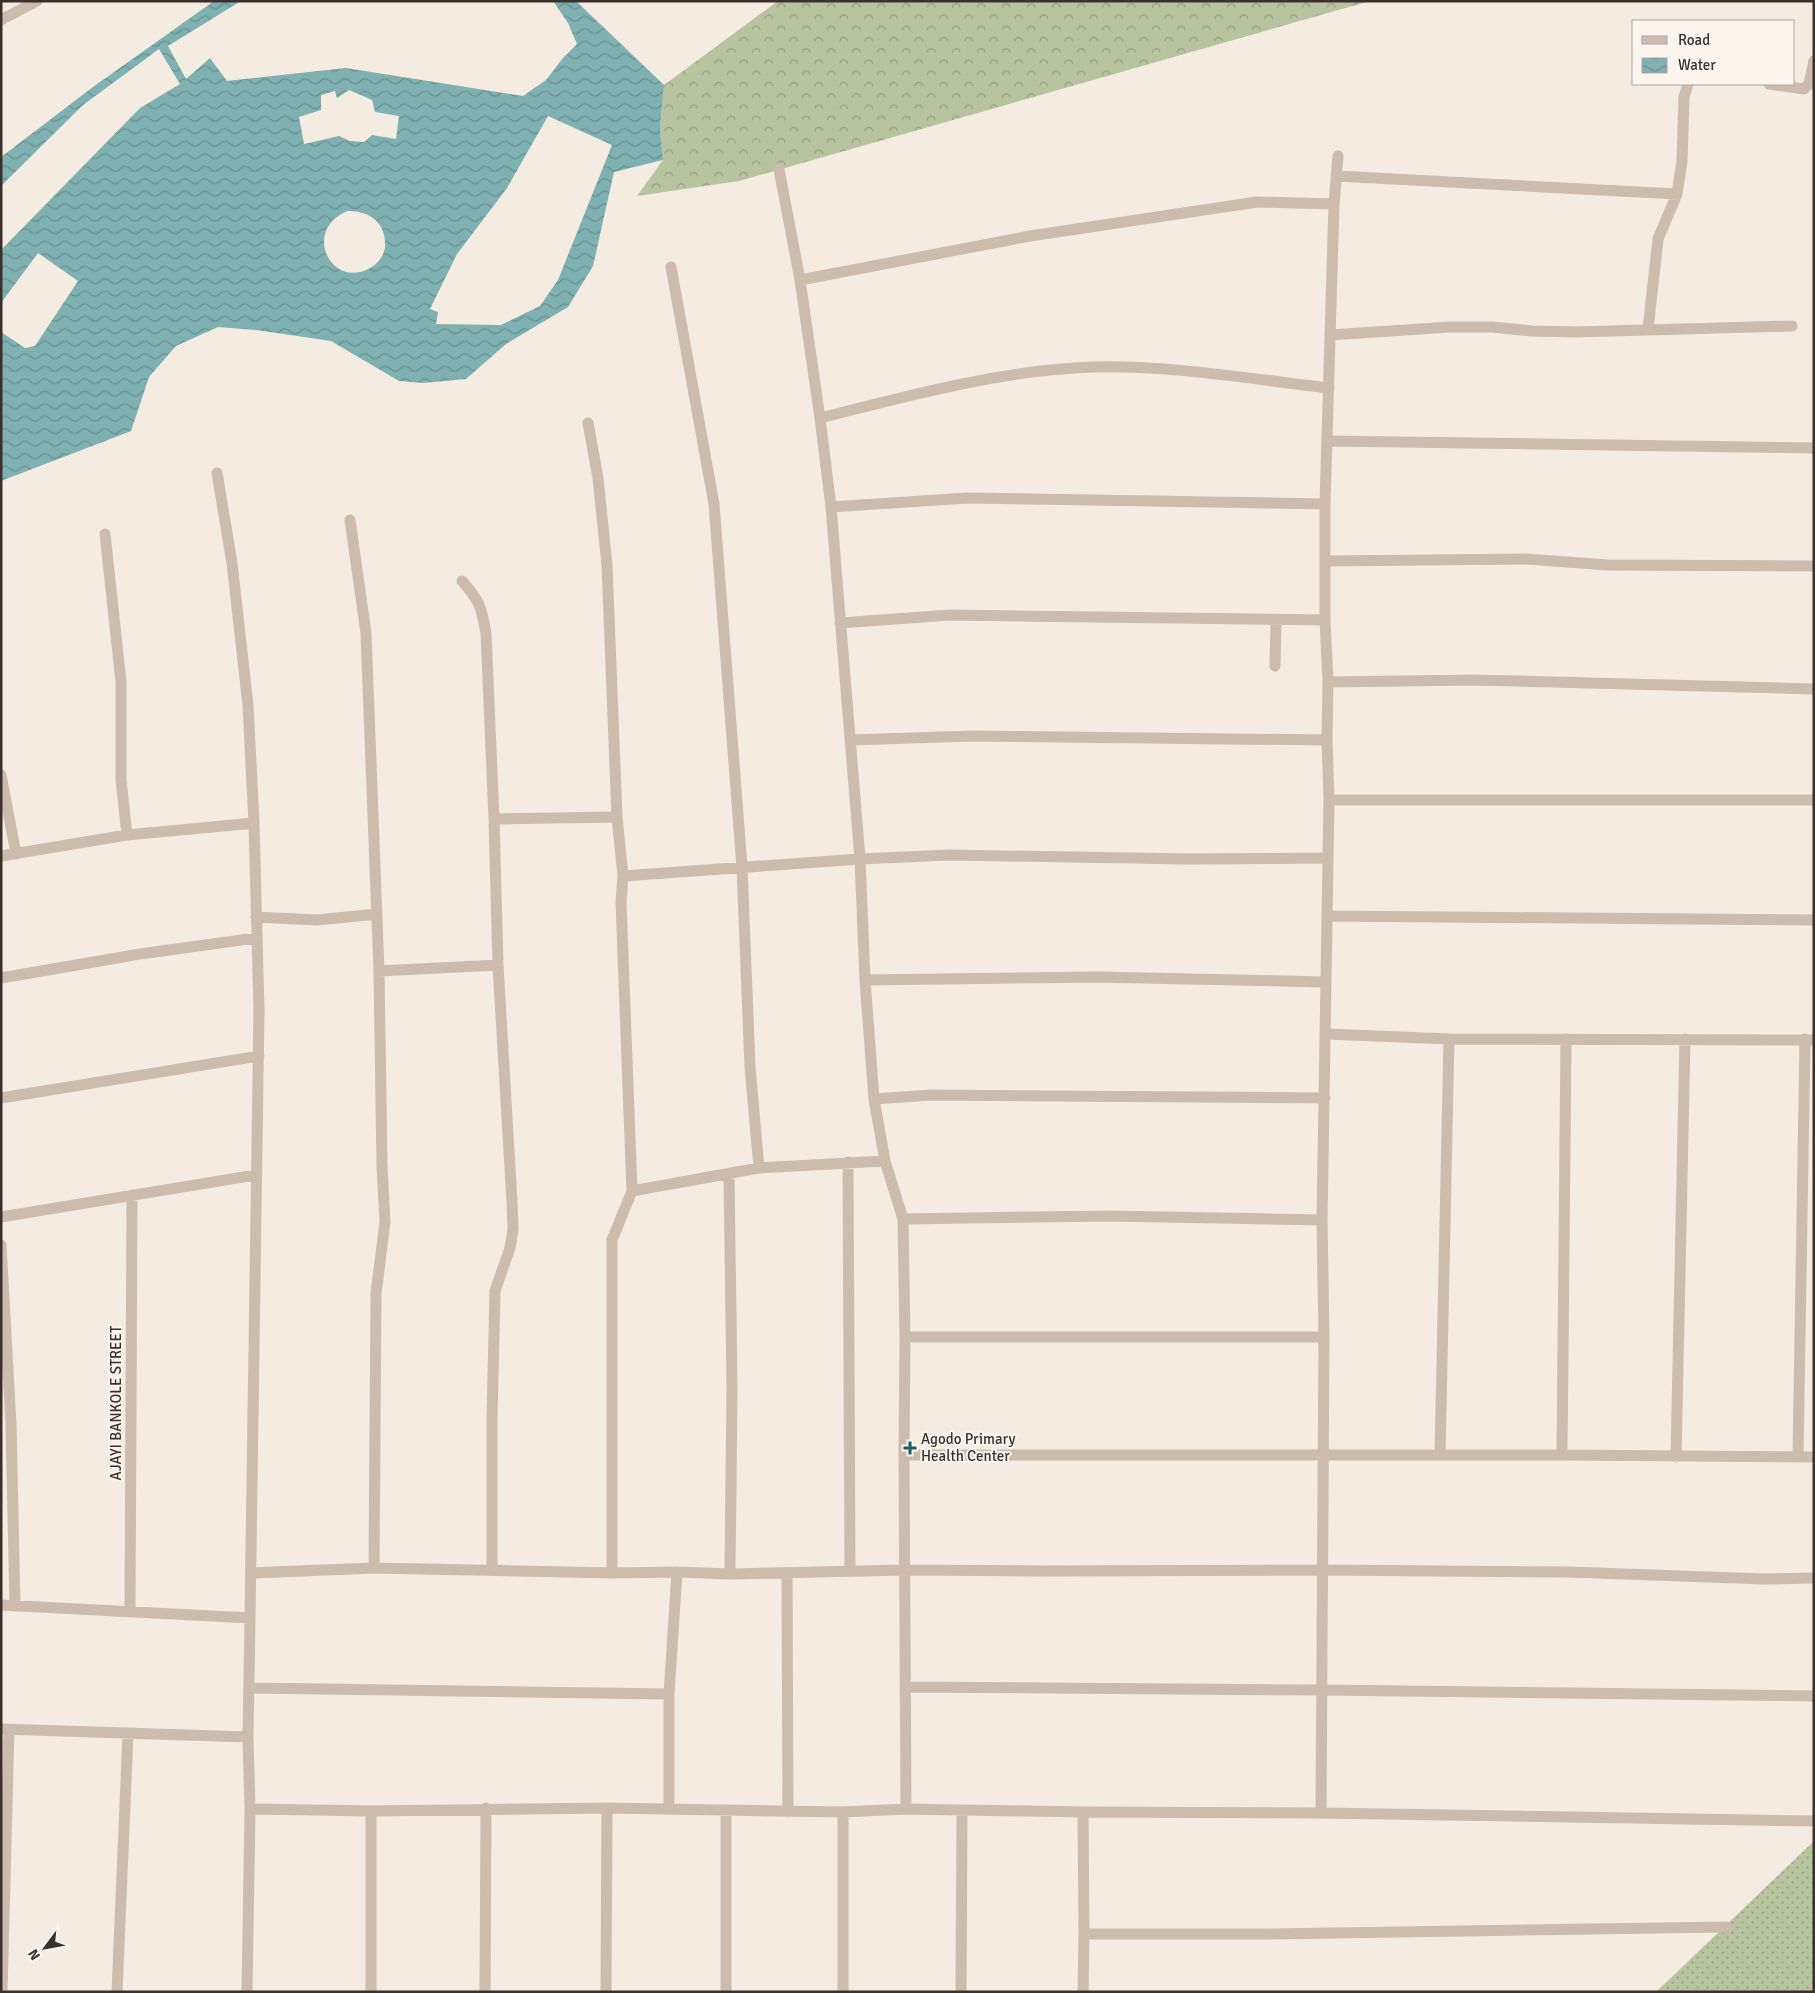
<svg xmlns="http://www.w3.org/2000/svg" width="1815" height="1993" font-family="Signika,sans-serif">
<defs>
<pattern id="grass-dots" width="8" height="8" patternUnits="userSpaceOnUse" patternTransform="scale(1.25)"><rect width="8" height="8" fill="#b8c4a0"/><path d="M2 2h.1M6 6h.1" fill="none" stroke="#97a083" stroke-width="1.8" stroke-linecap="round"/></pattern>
<pattern id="forest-crowns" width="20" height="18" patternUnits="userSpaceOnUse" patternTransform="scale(1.25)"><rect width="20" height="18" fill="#b8c4a0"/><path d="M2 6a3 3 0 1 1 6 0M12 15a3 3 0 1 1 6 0" fill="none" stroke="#97a083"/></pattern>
<pattern id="water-waves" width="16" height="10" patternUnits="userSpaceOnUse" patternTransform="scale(1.25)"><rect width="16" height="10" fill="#7fb0b2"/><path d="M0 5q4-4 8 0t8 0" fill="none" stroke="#699091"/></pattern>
</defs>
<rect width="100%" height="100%" fill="#f4ebe1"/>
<path fill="url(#grass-dots)" d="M1814,1841V1992H1656Z"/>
<path fill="url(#forest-crowns)" d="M778,1H1370L739,181L637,196L663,160L660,128L664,85Z"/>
<path fill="url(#water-waves)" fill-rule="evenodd" d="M214,1H241L168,46L186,79L210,58L227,81L346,68L523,96L546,80L563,58L577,44L568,23L553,1H576L664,85L660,128L663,160L614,172L593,266L568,307L506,344L466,379L423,383L399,381L331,341L256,330L218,327L176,346L149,377L131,431L1,481V332L25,348L35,346L78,281L38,253L1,303V250L140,108L180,84L159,49L83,105L1,186V157L93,87ZM349,90L372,100L375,112L399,116L396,139L372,135L364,142L350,141L339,136L304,144L299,117L321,110V95L335,91L337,98ZM548,116L612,145L558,280L540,306L501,325L436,324L438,312L430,309L457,254L507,188ZM347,211C369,210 387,223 385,247C384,255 378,264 370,268C332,290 301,231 347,211Z"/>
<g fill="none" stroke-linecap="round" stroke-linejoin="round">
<path stroke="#cdbbac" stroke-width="11" d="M1,20L37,1
M1769,84L1804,89L1809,84L1814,61
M779,169L800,280L820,418L831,507L860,859L865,980L874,1099L885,1161L903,1219L905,1337L904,1455L906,1809
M1336,176L1677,194
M671,267L714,504L742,867L750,1067L759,1168
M800,280L1030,236L1257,202L1334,204
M1648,329L1658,239L1677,194L1682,161L1684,97L1688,84
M1330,335L1450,327H1492L1532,331L1575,332L1792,326
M820,418C907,396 1002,370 1092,367C1171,365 1251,379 1329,388
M588,423L598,478L607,565L617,817L623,876L621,902L632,1191L612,1240V1573
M1327,441L1814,448
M217,473L232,563L248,705L254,823L259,1010L250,1618L248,1737L250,1809L247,1992
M831,507L967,498L1325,504
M350,520L366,633L379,971L382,1166L385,1222L376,1294L374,1568
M105,534L121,682V780L127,835
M1326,561L1526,559L1608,565L1814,566
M462,581C480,601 481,606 486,633L494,819L498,965L512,1202L513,1229L510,1248L495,1291L492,1419V1570
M840,623L950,615L1325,620
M1275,666L1276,620
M1328,682L1475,680L1814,689
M851,740L971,736L1327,740
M1,775L16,854
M1329,800H1814
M494,819L617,817
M1,856L127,835L254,823
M623,876L860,859L949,855L1188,859L1327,858
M1328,916L1814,920
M256,917L317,920L377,914
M379,971L498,965
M1,978L140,954L256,938
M865,980L1097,977L1326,982
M1326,1034L1449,1039L1814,1040
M1,1098L259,1056
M874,1099L931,1095L1325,1098
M848,1162L850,1571
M729,1175L732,1388L730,1574
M632,1191L759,1168L885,1161
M1,1217L256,1175
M903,1219L1109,1216L1322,1220
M1,1245L11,1424L15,1606
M905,1337H1324
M904,1455H1562L1814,1457
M1440,1455L1449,1039
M1562,1455L1566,1039
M1676,1457L1685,1039
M1798,1457L1805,1039
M251,1573L374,1568L612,1573L677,1572L730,1574L906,1570L1042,1571L1323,1570L1569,1572L1764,1579L1814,1578
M787,1574L788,1812
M1,1605L250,1618
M130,1611L132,1195
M906,1687L1321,1690L1814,1696
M250,1688L669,1694
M1,1729L248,1737
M250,1809L371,1811L607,1808L843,1812L906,1809L1083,1812L1321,1813L1814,1821
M669,1809V1694L677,1572
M726,1810V1992
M1321,1813L1324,1337L1322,1220L1329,800L1327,740L1328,682L1325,620V504L1334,204L1338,156
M1084,1934H1268L1727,1927
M2,1992L9,1730
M117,1992L128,1734
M371,1992V1811
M485,1992L486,1808
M606,1992L607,1808
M843,1992V1812
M961,1992L962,1811
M1083,1992L1084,1934L1083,1812"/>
</g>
<path fill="#1f5a5e" stroke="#fbf5ee" stroke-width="2" d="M907.5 1440.5h5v5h5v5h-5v5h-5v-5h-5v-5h5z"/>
<g text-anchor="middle" stroke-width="4" stroke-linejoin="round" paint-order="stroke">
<g font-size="15" fill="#3b302b" stroke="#fbf5ee">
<text transform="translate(116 1403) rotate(-90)" y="5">AJAYI BANKOLE STREET</text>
</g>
<g font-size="15" fill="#3b302b" stroke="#fbf5ee" text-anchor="start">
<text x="921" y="1444">Agodo Primary<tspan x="921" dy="17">Health Center</tspan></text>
</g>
</g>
<rect width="1815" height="1993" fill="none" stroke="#3b302b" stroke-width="5"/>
<rect x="1632" y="20" width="162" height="65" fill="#fbf5ee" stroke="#aea6a0"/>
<rect x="1642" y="36" width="25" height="8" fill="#cdbbac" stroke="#aea6a0"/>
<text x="1678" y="45" font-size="15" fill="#3b302b">Road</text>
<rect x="1642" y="58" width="25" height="15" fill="url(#water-waves)" stroke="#aea6a0"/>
<text x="1678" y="70" font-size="15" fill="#3b302b">Water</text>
<g transform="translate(45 1948) rotate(238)" stroke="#fbf5ee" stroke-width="4" paint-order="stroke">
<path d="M0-4L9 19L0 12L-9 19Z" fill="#3b302b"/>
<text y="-8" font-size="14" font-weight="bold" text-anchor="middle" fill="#3b302b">N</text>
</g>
</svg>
